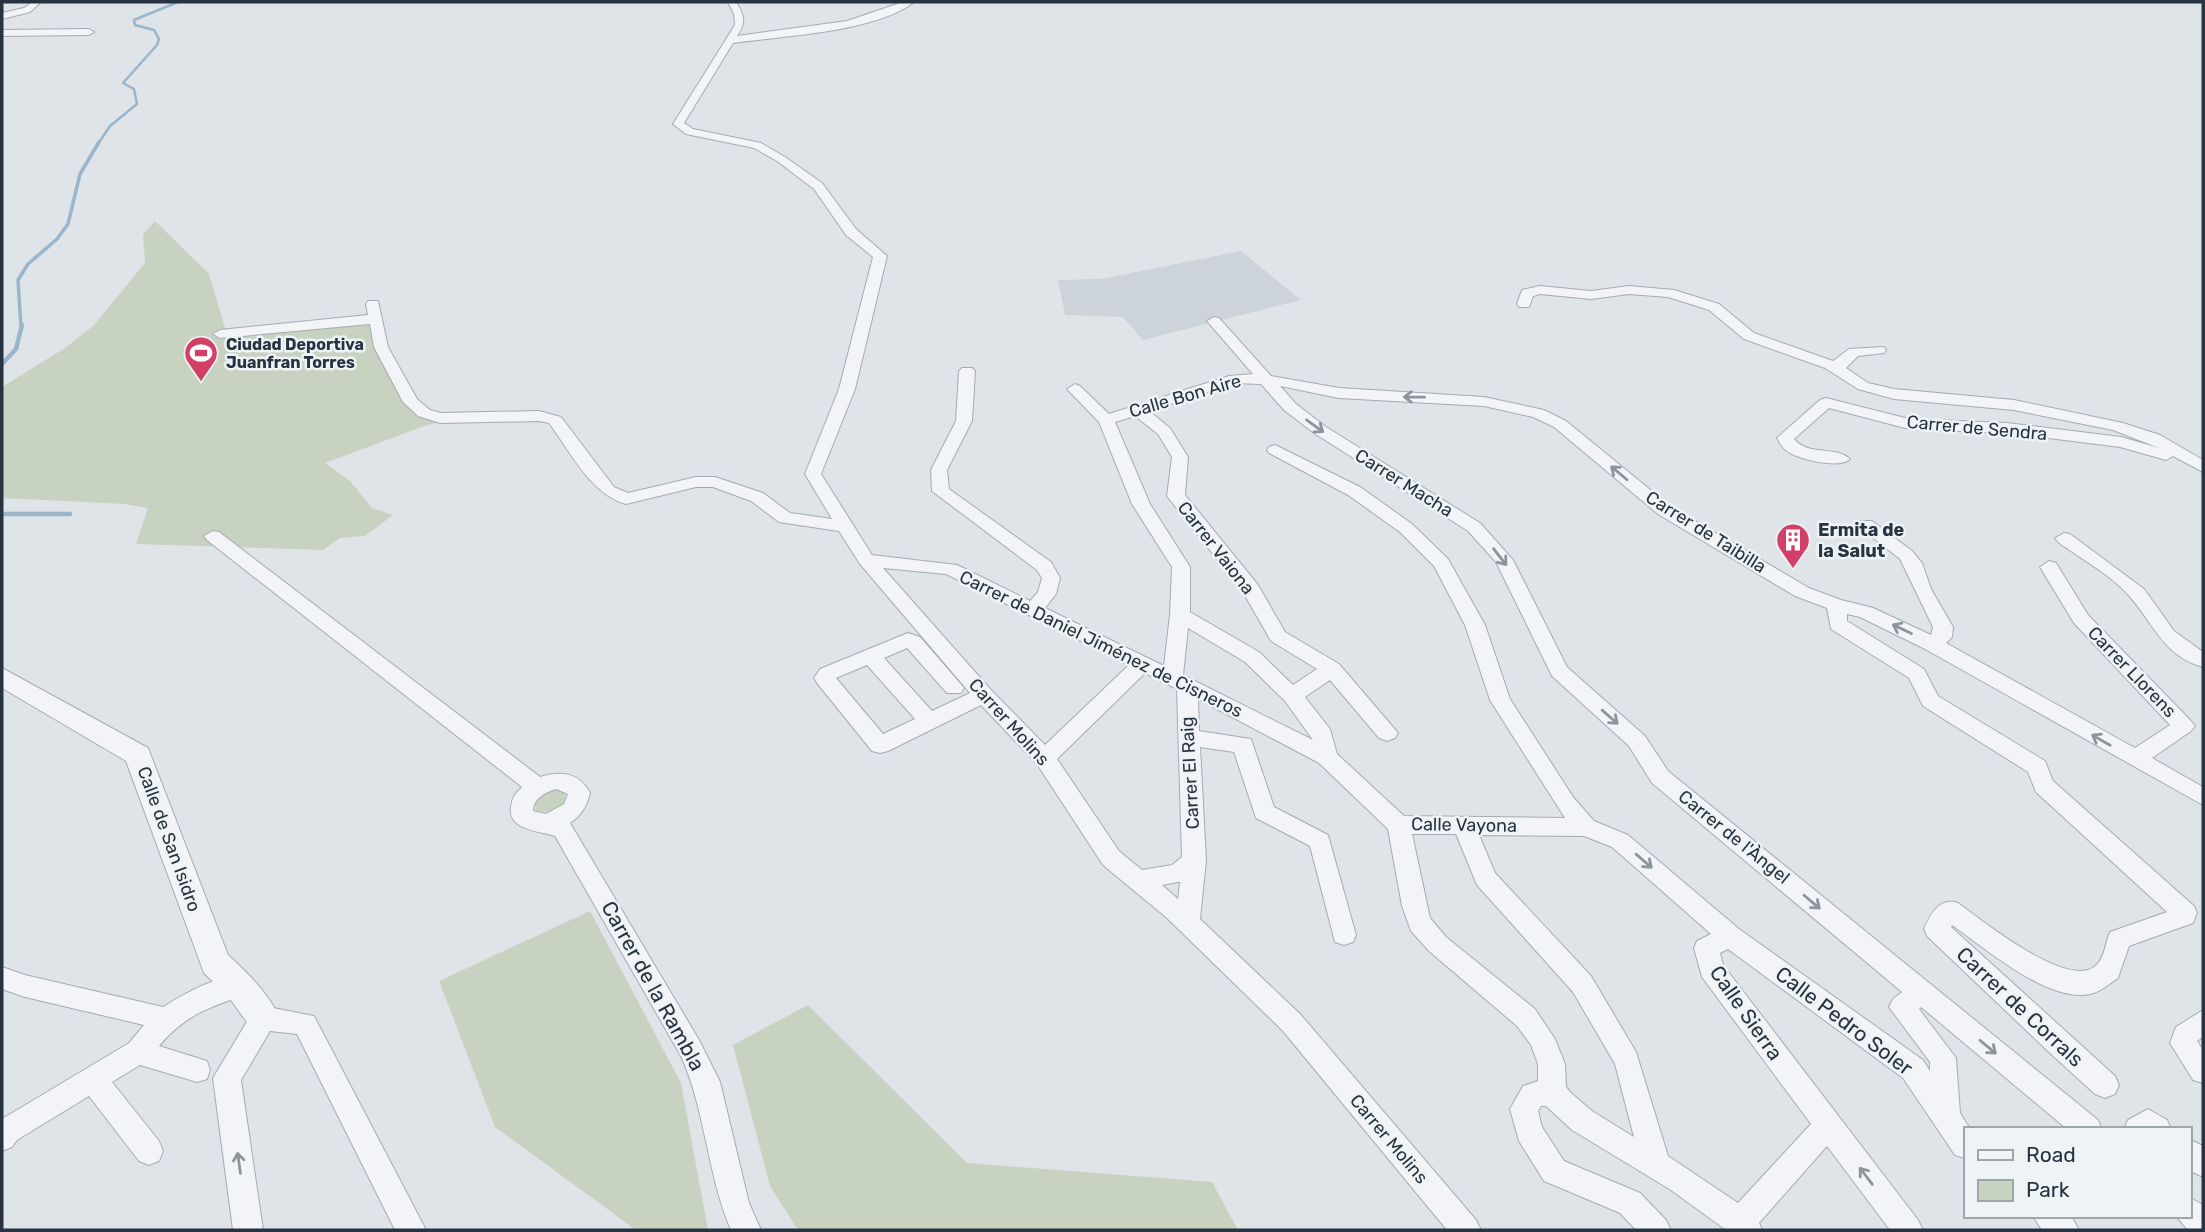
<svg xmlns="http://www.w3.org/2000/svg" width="2205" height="1232" font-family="Rubik,sans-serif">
<rect width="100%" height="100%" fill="#dfe4e9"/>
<path fill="#cdd3db" d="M1241,251L1301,300L1143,340L1123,317L1065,315L1058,280L1102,279Z"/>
<path fill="#c7d3c0" d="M155,221L209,274L227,335L365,321L374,325L375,340L371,344L378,346L415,410L449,420L427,425L325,463L351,482L372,508L393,515L365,536L340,538L323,550L136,544L148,508L124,504L2,498V387L65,348L93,326L145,263L143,235Z
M553,789L565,793V803L551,812L536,811L535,800Z
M590,911L681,1083L708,1230H636L495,1127L439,981Z
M808,1005L967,1163L1212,1182L1238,1230H798L770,1186L733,1045Z"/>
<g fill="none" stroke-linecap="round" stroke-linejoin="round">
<path stroke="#99b6ca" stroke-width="2.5" d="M98,144L110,126L137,104L134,89L123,83L157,45L159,39L154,30L135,25L134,20L178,2"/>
<path stroke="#99b6ca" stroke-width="3.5" d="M21,327L18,280L28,264L57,239L68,224L80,174L99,142"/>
<path stroke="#99b6ca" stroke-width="4.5" d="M2,364L16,349L22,325
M2,514H70"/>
<g stroke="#a4abb3" stroke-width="2">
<path id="minor" d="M32,2H41L30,12L2,19V13L24,8Z
M728,2H736C745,16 746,23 737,36L847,21L903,2H914C876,32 782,36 733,43L684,123L693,129L761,143L785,157L822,183L856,229L887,256L855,389L821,474L872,555L957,565L1030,601L1038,592L1042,578L1037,570L932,491L931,470L956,421L959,371L962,368H972L975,371L972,421L947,470L949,489L1051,562L1060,578L1056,594L1045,608L1164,666L1170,615L1172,567L1132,504L1099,422L1067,389L1075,384L1080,386L1109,414L1229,376L1253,374L1207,321L1214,317L1219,318L1271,376L1339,388L1484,397L1544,410L1566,421L1670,506L1809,588L1841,600L1873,608L1931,635L1933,627L1900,559L1857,525L1860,521H1872L1912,551L1922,563L1931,589L1953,627L1952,637L1946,643L2135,748L2170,725L2074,623L2040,567L2049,561L2056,563L2088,615L2191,721L2195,726L2191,731L2152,758L2203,787V805L1925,649L1860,617L1847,614V621L1924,669L1938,696L2045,761L2053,781L2194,906L2197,913L2193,923L2129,946L2118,978C2109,984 2100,992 2090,994C2048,1003 1985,948 1952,925L1951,927L2115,1076L2119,1085L2115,1094L2105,1098L2095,1094L2050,1053L1927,936L1924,929C1931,914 1939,897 1958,903C1981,919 2075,997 2099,962C2105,954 2106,941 2110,932L2167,912L2036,792L2028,772L1923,706L1909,678L1831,629L1827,608L1795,596L1658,514L1554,427L1533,417L1484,406L1339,398L1280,386L1296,404L1326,427L1480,523L1513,560L1567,667L1645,736L1668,771L2098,1120L2102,1129H2067L1921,1007L1919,1009L1956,1058L1960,1113L1970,1129H1965V1158L1955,1155L1903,1078L1728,949L1720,953L1723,965L1918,1220L1923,1230H1890L1827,1146L1759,1223L1762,1230H1726L1671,1190L1572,1130L1546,1106H1541L1538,1111L1542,1127L1564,1161L1640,1193L1666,1220L1671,1230H1636L1620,1213L1544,1181L1519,1141L1510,1109L1523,1086L1538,1081V1064L1531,1045L1517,1026L1429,951L1411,931L1402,906L1388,829L1319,763L1198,699L1199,731L1251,739L1274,807L1328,835L1356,935L1353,942L1344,945L1335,942L1310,846L1256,818L1234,752L1200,747L1206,861L1200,919L1301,1015L1476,1220L1481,1230H1447L1283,1031L1167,918L1103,865L1037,764L981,705L888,751L880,753L872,751L817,683L814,678L820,669L908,633L920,637L964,688L961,693H947L907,648L884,658L932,711L970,693L860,564L839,531L779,522L751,501L713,487H696L626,504C591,495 570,451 549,423L539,421L440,423L418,416L403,402L374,347L370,324L220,338L213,334L220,330L368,315L366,304L368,301H378L388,347L417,399L430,410L441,413L539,411L561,417L614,487L628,493L696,477H715L763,493L790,513L832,519L805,474L839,389L873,257L846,235L814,189L777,161L754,148L686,134L673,124L735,25L734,14ZM1235,383L1261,384L1284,410L1314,433L1468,531L1496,562L1552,676L1629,746L1652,783L1902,992L1893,999L1889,1007L1930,1062V1071L1923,1060L1739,929L1628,835L1594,821L1573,797L1510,699L1485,625L1448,559L1412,524L1360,487L1275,445L1269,447L1267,450L1269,453L1348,495L1400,532L1434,566L1465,625L1490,700L1565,818L1404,816L1337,754L1330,729L1305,697L1330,680L1379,738L1387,741L1395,738L1398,733L1339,664L1285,632L1258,585L1185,495L1188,457L1170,428L1149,411ZM1135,416L1158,434L1172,457L1167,496L1243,592L1271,641L1317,669L1293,685L1259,652L1190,612V567L1150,504L1115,422ZM883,568L946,574L1129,665L1045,745L991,690ZM1188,628L1245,662L1285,701L1313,740L1183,675ZM867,665L915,719L883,734L836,678ZM1145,673L1177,689L1182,857L1172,865L1142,870L1119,851L1057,759ZM1412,834H1456L1477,885L1573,992L1615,1064L1634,1137L1592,1111L1571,1093L1566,1087L1565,1064L1555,1039L1535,1009L1446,937L1430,918ZM1479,835L1584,836L1612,847L1711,934L1697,941L1694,948L1702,977L1811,1124L1738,1203L1668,1156L1636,1052L1591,976L1495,873ZM1178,882H1180L1178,899L1162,885Z
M2,30L89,29L94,32L89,35L2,36Z
M1540,286L1591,291L1629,286L1674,290L1719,304L1754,333L1833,361L1849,349L1884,347L1886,350L1884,353L1858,356L1846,368L1868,383L1894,389L2014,400L2123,423L2160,435L2203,460V472L2173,456L2166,460L2120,447L2007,433L1909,429L1829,408L1794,439C1809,457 1835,445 1850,459C1840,469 1799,460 1787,451C1782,448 1780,443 1777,438L1820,400L1826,398L1909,419L2007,423L2121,437L2159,448L2113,430L2014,410L1894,399L1858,389L1825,368L1744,339L1709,310L1668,297L1629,294L1591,299L1540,294L1533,296L1529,307H1519L1517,304L1522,290Z
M213,531L219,532L540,777C561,771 579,772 590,793C587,806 581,816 570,823L699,1040L720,1082L749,1203L761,1230H731C707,1174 706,1112 681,1056L555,836C539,831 507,830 511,807C512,798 515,794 522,787L207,540L204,536ZM556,789L568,794L564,804L546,814L533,811C534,798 544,793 556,789Z
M2064,533L2070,534L2144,589L2174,631L2203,652V667C2165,657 2154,625 2131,598C2112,575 2081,559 2058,542L2055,538Z
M2,967L25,975L163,1007C184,994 224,970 248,978L252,986L248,994C210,1007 186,1014 159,1046L207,1061L210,1070L207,1079L197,1082L140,1065L112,1082L159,1141L163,1151L159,1161L149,1165L139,1161L89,1096L17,1140L12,1147L2,1151V1119L129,1043L144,1025L25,997L2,989Z
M263,1006L314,1016L426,1230H395L297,1034L270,1031L241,1080L263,1230H233L213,1078L254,1010Z
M2203,1010V1037L2197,1041L2203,1050V1083L2193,1080L2170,1043L2176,1027Z
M2148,1109L2167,1120L2171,1129H2124L2128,1120Z
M2189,1139L2203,1146V1177L2189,1170Z
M2189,1197L2203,1205V1230H2188L2176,1216H2189Z
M2033,1216H2071L2079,1230H2042Z"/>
</g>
<g stroke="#a4abb3" stroke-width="2">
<path id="tertiary" d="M2,668L148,748L228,955C248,973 268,993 280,1018L275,1028L263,1033L251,1028L228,996L204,973L126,761L2,688Z"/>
</g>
<use href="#minor" fill="#f2f4f7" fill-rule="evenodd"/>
<use href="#tertiary" fill="#f2f4f7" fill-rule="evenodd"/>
</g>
<defs><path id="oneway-shaft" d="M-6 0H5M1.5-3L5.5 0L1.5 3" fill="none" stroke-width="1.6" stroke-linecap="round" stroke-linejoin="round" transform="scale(1.75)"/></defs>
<g stroke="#8c949c">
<use href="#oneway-shaft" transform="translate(1414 397) rotate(-179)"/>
<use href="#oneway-shaft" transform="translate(1315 426) rotate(36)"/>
<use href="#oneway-shaft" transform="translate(1619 473) rotate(-140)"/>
<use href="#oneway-shaft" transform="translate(1500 557) rotate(52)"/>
<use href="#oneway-shaft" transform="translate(1902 629) rotate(-154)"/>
<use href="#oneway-shaft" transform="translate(1610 717) rotate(41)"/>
<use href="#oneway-shaft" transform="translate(2101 740) rotate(-150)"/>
<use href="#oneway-shaft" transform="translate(1644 861) rotate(41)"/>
<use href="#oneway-shaft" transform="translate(1812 902) rotate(40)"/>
<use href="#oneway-shaft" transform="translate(1988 1047) rotate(40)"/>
<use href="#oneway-shaft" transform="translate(239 1163) rotate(-98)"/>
<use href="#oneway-shaft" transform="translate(1866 1176) rotate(-127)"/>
</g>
<defs>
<g id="stadium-pin" transform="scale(1.75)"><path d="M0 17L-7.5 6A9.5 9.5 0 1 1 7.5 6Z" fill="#d24067" stroke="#eef3f6"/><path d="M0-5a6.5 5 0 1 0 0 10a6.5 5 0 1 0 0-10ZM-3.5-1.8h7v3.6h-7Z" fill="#fff"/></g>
<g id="building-pin" transform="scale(1.75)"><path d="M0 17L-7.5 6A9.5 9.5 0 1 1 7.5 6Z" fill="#d24067" stroke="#eef3f6"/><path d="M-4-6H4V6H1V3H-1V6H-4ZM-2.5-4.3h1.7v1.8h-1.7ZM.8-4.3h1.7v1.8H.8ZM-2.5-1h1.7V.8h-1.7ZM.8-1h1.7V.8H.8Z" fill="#fff"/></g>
</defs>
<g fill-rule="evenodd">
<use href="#stadium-pin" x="201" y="353"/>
<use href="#building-pin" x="1793" y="540"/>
</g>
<g text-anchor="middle" stroke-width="5" stroke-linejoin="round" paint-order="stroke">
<g font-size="16" font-weight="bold" fill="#273340" stroke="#eef3f6" text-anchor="start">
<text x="226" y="350">Ciudad Deportiva<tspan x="226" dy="18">Juanfran Torres</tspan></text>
</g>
<g font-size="18" fill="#273340" stroke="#eef3f6">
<text transform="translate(1185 396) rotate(-16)" y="6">Calle Bon Aire</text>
<text transform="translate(1977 428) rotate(5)" y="6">Carrer de Sendra</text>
<text transform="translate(1404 483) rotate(32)" y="6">Carrer Macha</text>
<text transform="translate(1706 532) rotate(32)" y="6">Carrer de Taibilla</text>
<text transform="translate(1216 548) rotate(52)" y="6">Carrer Vaiona</text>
<text transform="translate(1101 644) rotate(26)" y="6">Carrer de Daniel Jiménez de Cisneros</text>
<text transform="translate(2132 672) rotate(46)" y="6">Carrer Llorens</text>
<text transform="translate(1009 722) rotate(48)" y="6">Carrer Molins</text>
<text transform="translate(1190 773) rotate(-93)" y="6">Carrer El Raig</text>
<text transform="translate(1464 825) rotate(1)" y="6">Calle Vayona</text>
<text transform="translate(1734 837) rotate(39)" y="6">Carrer de l'Àngel</text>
<text transform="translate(169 839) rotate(70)" y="6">Calle de San Isidro</text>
<text transform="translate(1389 1139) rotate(50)" y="6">Carrer Molins</text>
</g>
<g font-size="18" font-weight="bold" fill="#273340" stroke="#eef3f6" text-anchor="start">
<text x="1818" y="536">Ermita de<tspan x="1818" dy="21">la Salut</tspan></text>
</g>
<g font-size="21" fill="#273340" stroke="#eef3f6">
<text transform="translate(653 986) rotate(61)" y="7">Carrer de la Rambla</text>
<text transform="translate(2020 1007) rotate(43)" y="7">Carrer de Corrals</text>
<text transform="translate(1746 1013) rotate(55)" y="7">Calle Sierra</text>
<text transform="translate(1844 1021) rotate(37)" y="7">Calle Pedro Soler</text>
</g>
</g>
<rect width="2205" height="1232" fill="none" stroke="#273340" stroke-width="7"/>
<rect x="1964" y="1127" width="228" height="91" fill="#eef3f6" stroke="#9ea6ad" stroke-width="2"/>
<rect x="1978" y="1150" width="35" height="10" fill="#f2f4f7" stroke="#9ea6ad" stroke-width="2"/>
<text x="2026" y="1162" font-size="21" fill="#273340">Road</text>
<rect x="1978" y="1180" width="35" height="21" fill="#c7d3c0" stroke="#9ea6ad" stroke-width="2"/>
<text x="2026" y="1197" font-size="21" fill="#273340">Park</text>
</svg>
